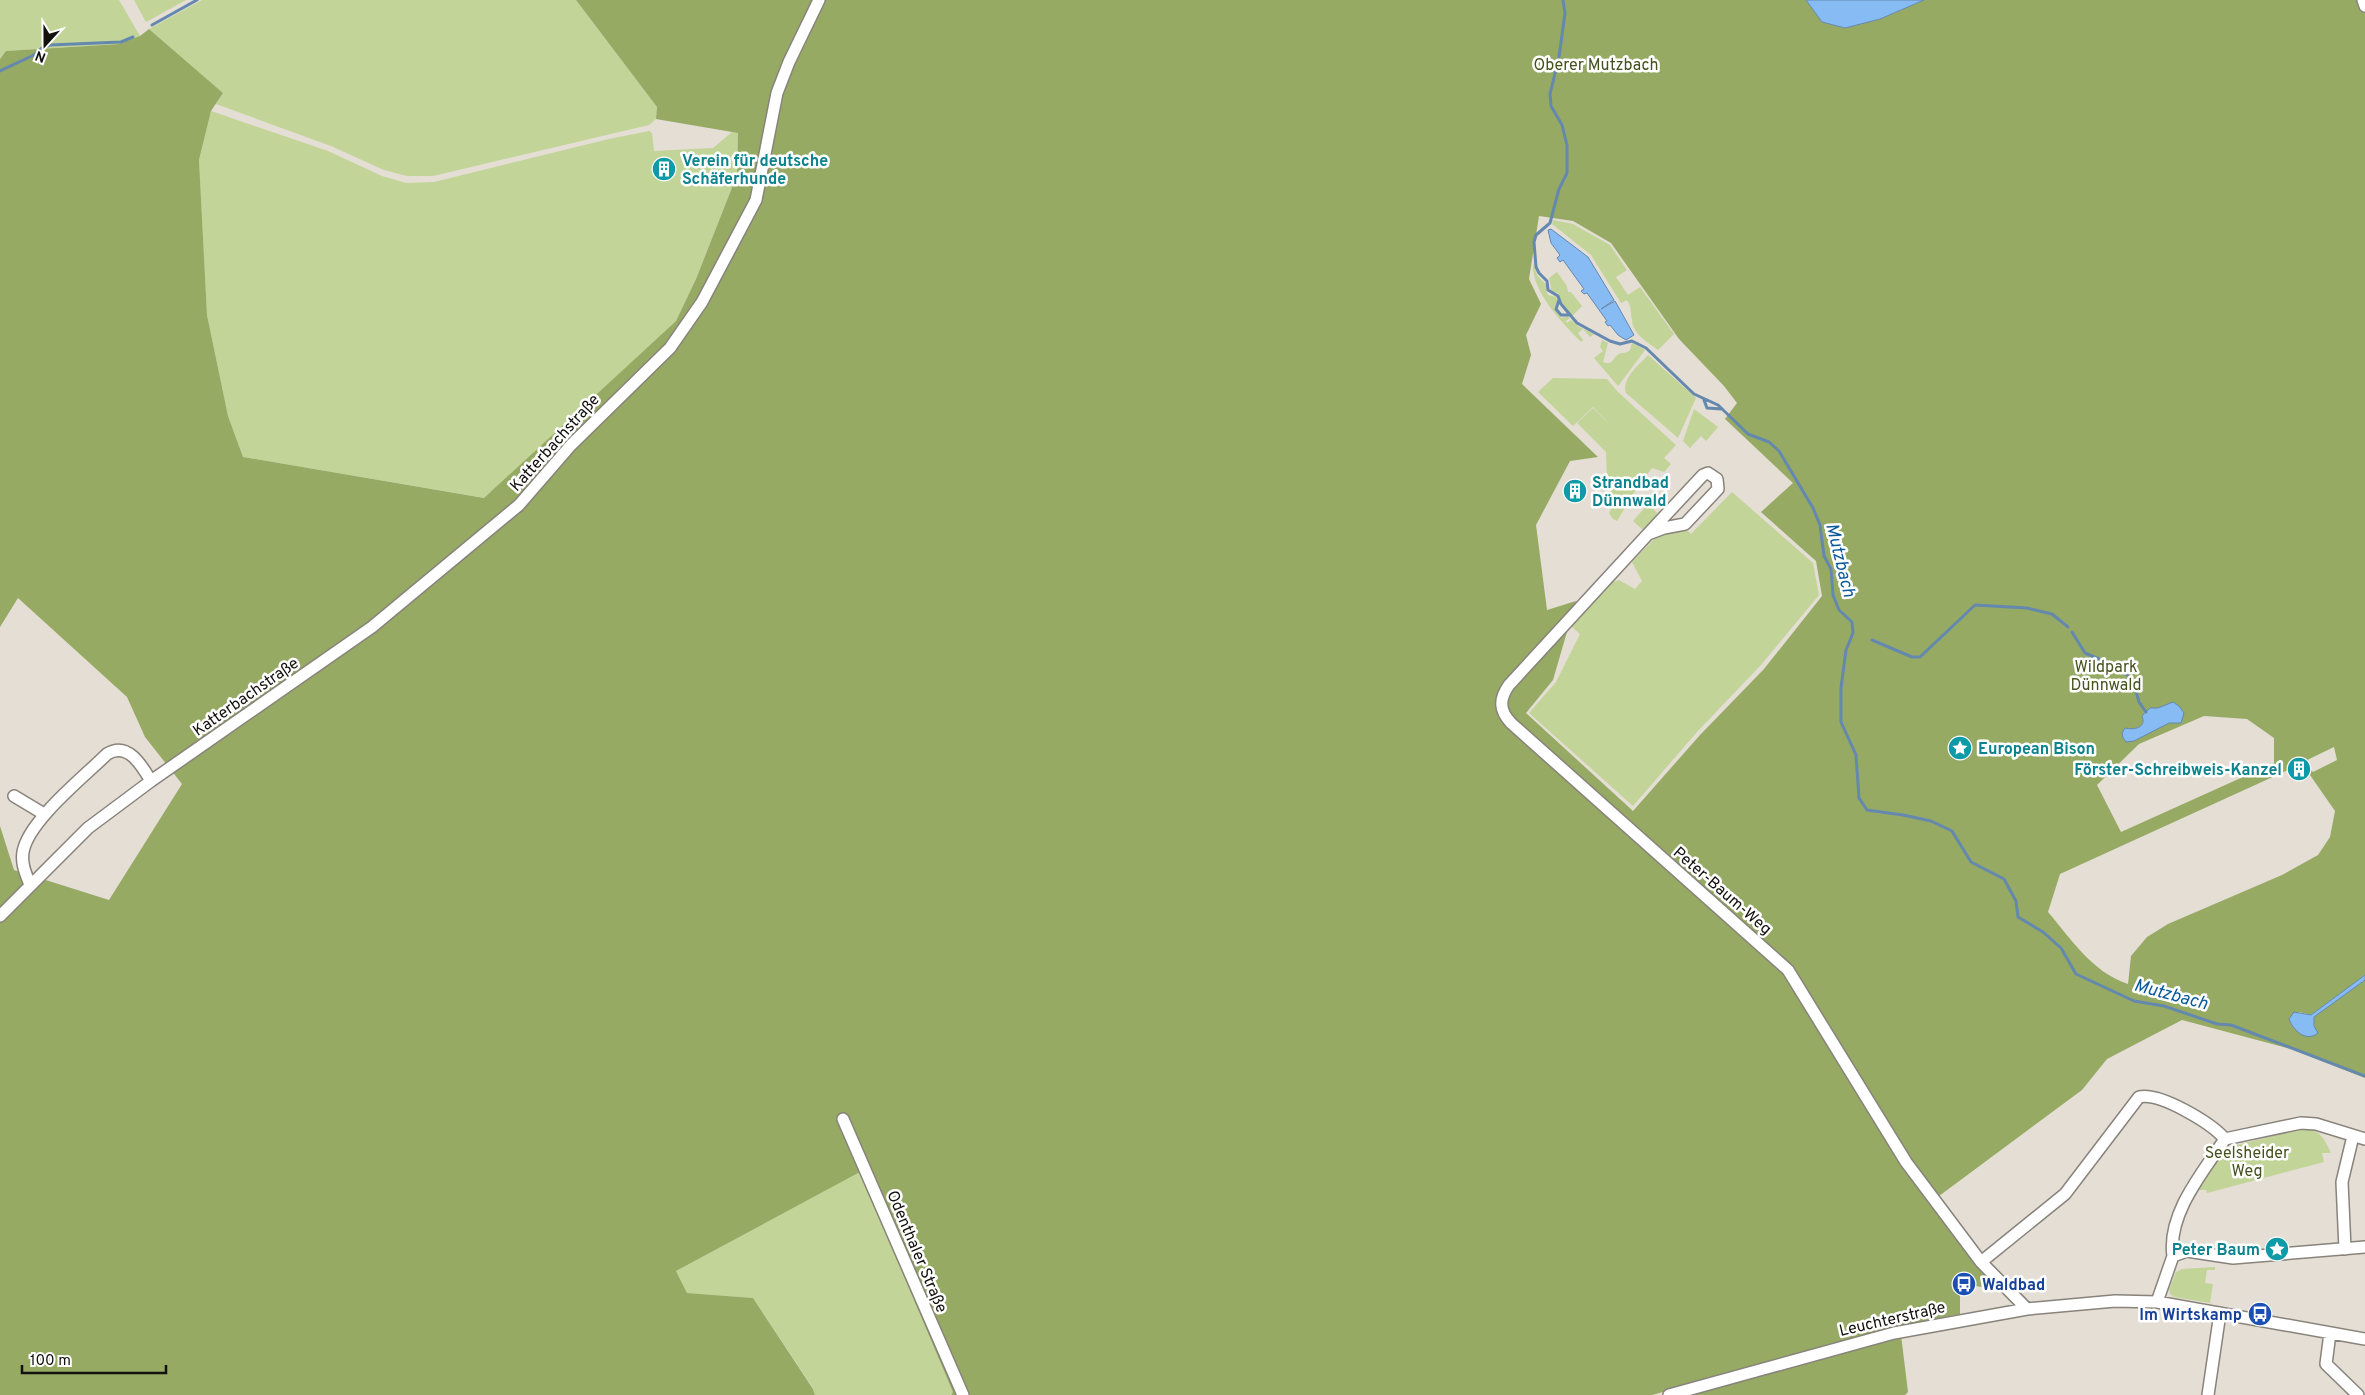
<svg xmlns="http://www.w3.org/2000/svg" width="2365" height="1395" font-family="Overpass,sans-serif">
<rect width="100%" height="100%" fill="#e4ded5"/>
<path fill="#c2d498" d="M0,0H119L140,36L119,44L6,51L0,59Z
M134,0H186L146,22Z
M202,0H576L657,107L656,119L649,125L433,176H407L384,170L331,146L216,104L223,93L149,29Z
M211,111L328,151L382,176L406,183L434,182L609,139L649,131L652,133L654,151L713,148L732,132L738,133L737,175L696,279L676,321L485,498L243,457L228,416L207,315L199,160Z
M1553,220L1573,224L1610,245L1627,270L1616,277L1628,295L1640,287L1674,334L1658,350C1647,342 1633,334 1632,320C1630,311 1632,308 1627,300L1621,303L1591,255L1552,224Z
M1533,263L1537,275L1547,286L1546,290L1548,295L1556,297L1558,300L1554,308L1561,318L1567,316L1570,318L1566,321L1567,323L1571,320L1579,327L1594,334L1590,337L1583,329L1578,333L1583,340L1581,342C1562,323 1531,291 1533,263Z
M1557,272L1567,286L1568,292H1571L1582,306L1572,316L1563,304L1558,293L1552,292C1550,288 1551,283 1549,278Z
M1602,340L1608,343L1603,362C1614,366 1612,358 1619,354C1623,352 1626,354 1630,350L1632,343L1645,350L1619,385L1618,386L1594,358L1603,351L1600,347Z
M1648,355L1696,398L1678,438L1626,393C1621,379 1639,365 1648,355Z
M1553,378L1607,379L1618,392L1676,445L1664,458L1671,464L1664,472L1652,468L1638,486L1617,521L1613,519L1609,513L1611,510L1602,501L1616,485L1614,486L1607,480L1606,452L1622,436L1606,452L1577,423L1593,408L1613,428L1593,407L1573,426L1538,392Z
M1694,409L1718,427L1706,441L1701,436L1690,448L1683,441Z
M1732,492L1813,563L1819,595L1761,665L1697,732L1633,806L1529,713L1556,682L1580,634L1571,626L1613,582L1619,580L1635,589L1642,581L1632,562L1658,535L1665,531L1686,529L1691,534Z
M1648,504L1658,514L1643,530L1633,521Z
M2306,1128C2321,1131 2325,1140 2331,1153H2322L2324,1162L2207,1193L2206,1190H2199L2223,1153L2232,1146Z
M860,1172L954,1392L950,1395H815L813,1388L753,1298L687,1293L676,1271Z
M2215,1267V1270H2207L2205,1283L2213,1284L2210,1303L2174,1297L2170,1294L2169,1289L2176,1272L2182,1269Z"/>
<path fill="#96aa64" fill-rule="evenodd" d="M576,0H1806L1822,22L1845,28L1880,19L1924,0H2365V975L2311,1015L2299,1012L2297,1031L2303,1035L2315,1030L2313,1017L2365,980V1078L2291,1049L2182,1020L2107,1059L2082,1090L1931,1202L1998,1290L1960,1283V1314L1900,1326L1652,1395H951L953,1392L860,1172L676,1271L687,1293L753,1298L813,1389L815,1395H0V826L14,870L109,900L182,784L145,737L127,697L18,598L0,627V59L6,51L119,44L140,36L149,29L223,93L211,111L199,160L207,315L228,416L243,457L484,498L676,321L696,279L737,175L738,133L656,119L657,107ZM1539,216L1573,221L1611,243L1679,339L1724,386L1737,403L1725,419L1793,483L1761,512L1816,561L1822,596L1764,669L1700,735L1633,811L1526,713L1553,680L1576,601L1547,610L1536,525L1570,461L1598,457L1522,384L1531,355L1526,335L1541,304L1529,279ZM2150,708H2158L2181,723H2169L2127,742L2125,740L2128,729C2137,732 2146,725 2142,716ZM2204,716L2247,719L2274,738V763L2121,832L2097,785L2139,744ZM2334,747L2337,760L2313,772L2303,762ZM2290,769L2301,778L2305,774L2310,775L2335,811L2330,837L2318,855L2282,875L2168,924L2147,937L2131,956L2128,984C2092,972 2072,940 2048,912L2060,874Z
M1901,1335L1908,1392L1905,1395H1685Z"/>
<path fill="#87bbf3" stroke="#6488ae" d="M1806,0H1924L1880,19L1845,28L1822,22Z
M1551,229L1588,257L1614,300L1601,309L1615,301L1634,335L1626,340L1618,335L1610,325L1608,326L1605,322L1607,321L1587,293L1584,294L1581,291L1584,289L1563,260L1560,262L1557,258L1560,255L1551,243L1548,230Z
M2173,702L2179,706L2184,713L2181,723H2169L2134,741L2126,742L2123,738L2122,733L2125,728C2134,730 2147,728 2142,716L2150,708H2158Z
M2365,975V980L2314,1017V1026L2318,1033C2306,1043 2293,1030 2289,1019L2294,1012L2311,1015Z"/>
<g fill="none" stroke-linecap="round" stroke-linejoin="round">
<path stroke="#6488ae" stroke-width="3" d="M1563,0L1565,13L1559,57L1550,94L1551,106L1562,125L1567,145V173L1559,189L1550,223L1536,235L1534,242L1536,267L1539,273L1547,281L1548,290L1558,296L1561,304L1577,323L1610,341L1620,344L1632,341L1646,348L1694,394L1718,405L1748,434L1769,442L1779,451L1813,508L1820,525L1824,556L1831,569L1833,595L1839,610L1852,622L1853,633L1846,650L1841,688V722L1856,755L1859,798L1867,810L1903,815L1931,821L1952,831L1971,862L2004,879L2016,901L2018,917L2043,932L2061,948L2076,974L2134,1001L2164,1006L2217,1024L2231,1025L2365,1076
M152,25L197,0
M0,71L34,55L42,48L50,45L121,42L133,37
M1559,300L1556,309L1561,315H1569
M1704,400L1707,408L1722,409
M2072,632L2085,653L2099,659L2110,669L2123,671L2129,677L2134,684L2139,702L2146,712
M1872,640L1912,657H1920L1975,605L2027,608L2052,614L2068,627"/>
<g stroke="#88837b" stroke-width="14">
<path id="minor" d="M2363,0L2365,6
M1708,473L1717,479L1718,489L1685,524L1664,528L1648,534L1703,475Z
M1648,534L1509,685C1499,699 1499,710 1511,723L1788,970L1906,1162L1981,1262L2027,1309
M14,796L44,814
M30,885C26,874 21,864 23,852C28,821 85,776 107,754C128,741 142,766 151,781
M0,916L88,828L151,781L372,627L519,505L571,445L670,348L702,302L756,200L777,93L789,62L819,0
M843,1119L963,1395
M2345,1249L2342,1182L2353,1136
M2173,1256C2167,1214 2203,1172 2225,1139L2301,1123L2316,1124L2365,1139
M1981,1262L2065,1194L2139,1097C2160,1092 2211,1123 2225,1139
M2157,1302L2173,1256L2187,1251L2233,1258L2365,1247
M2330,1333L2326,1364L2358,1395
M1669,1395L1894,1333L2027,1309L2115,1301L2157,1302L2365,1339
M2208,1395L2220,1313"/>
</g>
<use href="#minor" stroke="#fff" stroke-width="11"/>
</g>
<defs>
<g id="building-disc" transform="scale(1.25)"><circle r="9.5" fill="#0f9aa8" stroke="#fff"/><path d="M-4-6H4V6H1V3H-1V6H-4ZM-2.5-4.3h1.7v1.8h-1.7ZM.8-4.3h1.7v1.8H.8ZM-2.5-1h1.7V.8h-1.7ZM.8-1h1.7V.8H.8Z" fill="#fff"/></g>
<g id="sight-disc" transform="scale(1.25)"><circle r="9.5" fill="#0f9aa8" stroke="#fff"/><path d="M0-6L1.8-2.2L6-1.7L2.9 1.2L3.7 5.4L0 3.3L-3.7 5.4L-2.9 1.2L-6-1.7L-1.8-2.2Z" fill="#fff"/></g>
<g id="bus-disc" transform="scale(1.25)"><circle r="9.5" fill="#1a4fb4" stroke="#fff"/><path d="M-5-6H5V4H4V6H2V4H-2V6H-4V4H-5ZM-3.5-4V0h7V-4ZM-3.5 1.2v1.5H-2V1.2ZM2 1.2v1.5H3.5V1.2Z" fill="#fff"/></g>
</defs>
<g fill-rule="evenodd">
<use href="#building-disc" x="664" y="169"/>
<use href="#building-disc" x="1575" y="491"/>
<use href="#sight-disc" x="1960" y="748"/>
<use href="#building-disc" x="2299" y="769"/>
<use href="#sight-disc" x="2277" y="1249"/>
<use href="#bus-disc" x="1964" y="1284"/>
<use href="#bus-disc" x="2260" y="1314"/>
</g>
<g text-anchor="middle" stroke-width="5" stroke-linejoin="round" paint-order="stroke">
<g font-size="16" fill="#45521e" stroke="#fff">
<text x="1596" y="70">Oberer Mutzbach</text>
<text x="2106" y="672">Wildpark<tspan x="2106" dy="18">Dünnwald</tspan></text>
<text x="2247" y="1158">Seelsheider<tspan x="2247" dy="18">Weg</tspan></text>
</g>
<g font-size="16" font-weight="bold" fill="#0d838f" stroke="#fff" text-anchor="start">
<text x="682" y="166">Verein für deutsche<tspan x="682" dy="18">Schäferhunde</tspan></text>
<text x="1592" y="488">Strandbad<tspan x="1592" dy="18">Dünnwald</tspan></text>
<text x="1978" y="754">European Bison</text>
<text x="2282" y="775" text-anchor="end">Förster-Schreibweis-Kanzel</text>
<text x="2260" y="1255" text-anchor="end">Peter Baum</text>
</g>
<g font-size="16" fill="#13110e" stroke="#fff">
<text transform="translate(554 442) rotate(-48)" y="6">Katterbachstraße</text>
<text transform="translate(245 696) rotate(-35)" y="6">Katterbachstraße</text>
<text transform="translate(1723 890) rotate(41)" y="6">Peter-Baum-Weg</text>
<text transform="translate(918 1251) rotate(67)" y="6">Odenthaler Straße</text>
<text transform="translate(1892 1318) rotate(-13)" y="6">Leuchterstraße</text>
</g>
<g font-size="16" font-weight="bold" fill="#164399" stroke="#fff" text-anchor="start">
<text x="1982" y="1290">Waldbad</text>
<text x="2242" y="1320" text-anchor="end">Im Wirtskamp</text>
</g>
<g font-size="18" font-style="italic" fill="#0a599b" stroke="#fff">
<text transform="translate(1841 560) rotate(76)" y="6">Mutzbach</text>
<text transform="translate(2171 994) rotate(15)" y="6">Mutzbach</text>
</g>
</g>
<g transform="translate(45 45) rotate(201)" stroke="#ffffff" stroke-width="4" paint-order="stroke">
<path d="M0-4L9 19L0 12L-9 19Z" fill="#13110e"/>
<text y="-8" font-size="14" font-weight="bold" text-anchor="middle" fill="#13110e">N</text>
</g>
<path d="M22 1365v8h144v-8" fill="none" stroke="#13110e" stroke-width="2.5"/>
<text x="30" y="1365" font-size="15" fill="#13110e" stroke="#ffffff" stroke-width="4" paint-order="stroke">100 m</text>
</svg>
